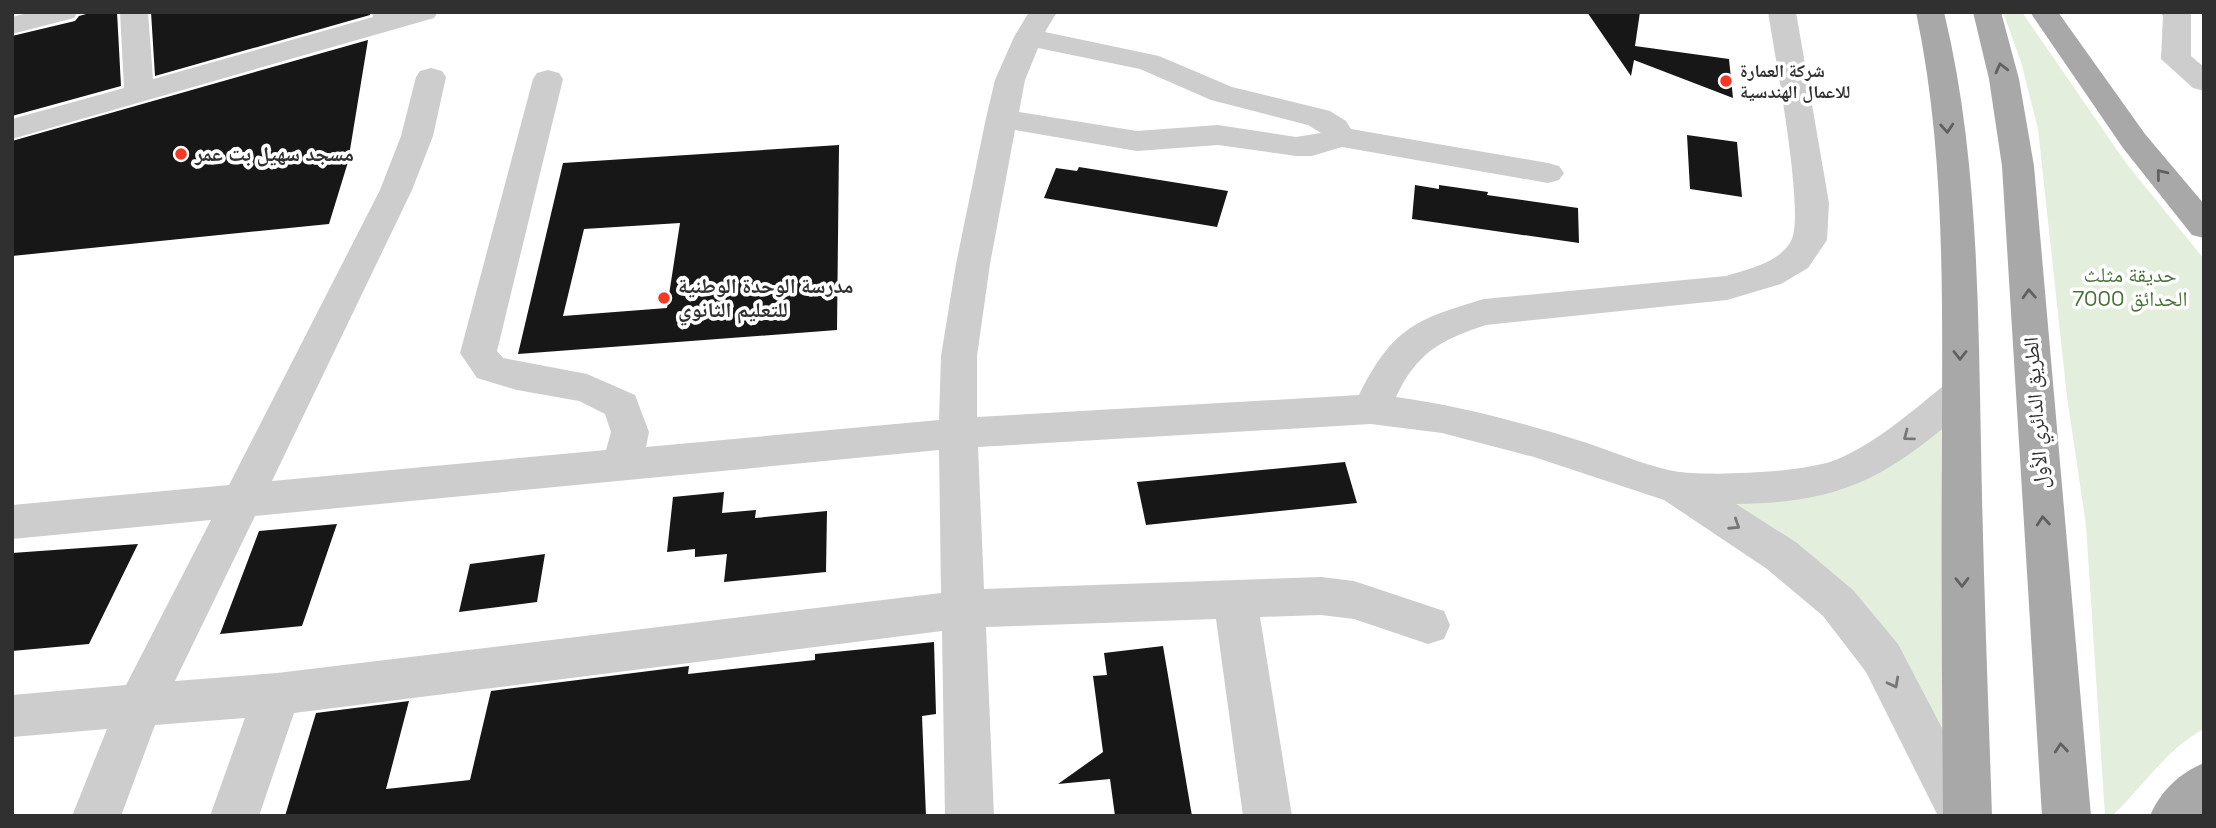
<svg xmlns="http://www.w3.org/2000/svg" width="2216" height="828" font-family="'Space Grotesk','Noto Naskh Arabic',sans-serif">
<rect width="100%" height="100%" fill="#fff"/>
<path fill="#e3eedd" d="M2003,12H2022L2126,163L2204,259V729C2167,748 2142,788 2112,816H2105L2086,525L2067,397L2038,129L2021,62Z
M1960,393L1968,816L1881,654L1682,489L1828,482Z"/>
<path fill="#171717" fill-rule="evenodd" d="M93,12H117L121,86L12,116V36L75,21L79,16Z
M151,12H369L370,15L155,76Z
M1587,12H1640L1635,46L1729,59L1733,98L1634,60L1631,76Z
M368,40L348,162L329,224L12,256V141Z
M1687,135L1737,142L1742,197L1690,189Z
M839,145L837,330L518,354L563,163ZM680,223L667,308L563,316L584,229Z
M1079,167L1228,191L1217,227L1044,198L1056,168L1077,171Z
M1415,185L1439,189V185L1488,192L1487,195L1578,208L1579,243L1412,219Z
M1345,462L1357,503L1146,525L1137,482Z
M724,492L722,513L756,510L755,518L827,511L826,572L724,582L727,554L695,557V549L667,552L673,497Z
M337,524L302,626L220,634L259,531Z
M138,544L89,644L12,651V553Z
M545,554L537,602L459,612L470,564Z
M934,642L936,714L922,716L926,816H285L316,713L409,701L386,789L470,780L491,691L689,666L688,674L815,660V654Z
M1163,646L1192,816H1115L1110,779L1058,784L1103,752L1093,676L1107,675L1104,653Z"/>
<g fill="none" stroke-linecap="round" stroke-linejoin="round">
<path fill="#cdcdcd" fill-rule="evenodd" d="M31,12H78L74,18L12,34V17Z
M120,12H148L153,79L373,17L372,12H438L434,18L12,139V119L124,88Z
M1029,12H1057L1045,32L1159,56L1232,87L1330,111L1346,121L1351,129L1548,163L1559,166L1564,173L1559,180L1548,183L1342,147L1312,156H1296L1218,145L1137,151L1015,130L990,264L977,356V417L1359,395C1392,329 1415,319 1484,299L1726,276C1748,269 1779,263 1791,241C1806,216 1774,51 1768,12H1796L1829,203L1827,240L1808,268L1781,284L1727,300L1486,325C1441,340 1417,352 1396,397C1461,406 1524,423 1587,443C1614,452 1652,468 1679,472C1715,476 1805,473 1838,459C1879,441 1912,411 1947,383L1960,379L1973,383L1979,393L1973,403C1891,474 1848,503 1736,504L1797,543L1853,590L1898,644L1988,816H1938L1866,672L1823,616L1767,569L1664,500L1534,457L1442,433L1371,424L978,447L984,589L1321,577L1354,581L1444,611L1450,625L1444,639L1428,644L1354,619L1321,615L1260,617L1292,816H1243L1216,619L986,627L994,816H945L942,631L294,713L259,816H210L245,718L155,725L121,816H72L107,729L12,737V695L126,685L211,520L12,539V505L229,485L380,190L401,136L416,77L420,71L431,68L442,71L446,77L433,136L412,190L272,481L606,450L611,432L605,414L579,401L517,390L477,378L460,353L533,79L537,73L548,70L559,73L563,79L497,351L503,358L587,374L635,395L649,432L646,447L939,420L941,356L956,264L986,118L995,80L1014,37ZM1038,48L1140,69L1211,100L1308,125L1321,133L1296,137L1218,125L1137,131L1019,112L1025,80ZM939,450L941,593L277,673L175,681L255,516Z
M2160,12H2189L2191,15V56L2204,67V91L2193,88L2161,59L2163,16Z"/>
<path fill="#a8a8a8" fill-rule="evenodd" d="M1916,12H1944C1978,153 1978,300 1981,445C1983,568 1988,692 1992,816H1943C1942,692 1941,569 1942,445C1942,301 1946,154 1916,12Z
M1973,12H2001L2019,79L2034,166L2091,816H2042L2002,166L1989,79Z
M2030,12H2058L2145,134L2204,204V238L2192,235L2123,148Z
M2204,763V816H2150C2160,792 2179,773 2204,763Z"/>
</g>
<defs><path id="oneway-chevron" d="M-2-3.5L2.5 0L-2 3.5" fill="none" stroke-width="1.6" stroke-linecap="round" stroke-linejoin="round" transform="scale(1.75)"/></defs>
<g stroke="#606060">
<use href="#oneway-chevron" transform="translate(2001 68) rotate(-104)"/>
<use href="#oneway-chevron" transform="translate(1947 128) rotate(86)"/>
<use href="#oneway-chevron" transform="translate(2161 174) rotate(-129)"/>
<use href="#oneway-chevron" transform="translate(2029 294) rotate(-93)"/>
<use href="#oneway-chevron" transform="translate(1960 355) rotate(90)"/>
<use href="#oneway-chevron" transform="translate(2043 521) rotate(-95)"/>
<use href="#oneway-chevron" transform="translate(1962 582) rotate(89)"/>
<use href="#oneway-chevron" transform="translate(2061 748) rotate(-95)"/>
</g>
<g stroke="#777">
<use href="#oneway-chevron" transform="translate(1908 436) rotate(143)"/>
<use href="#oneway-chevron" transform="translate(1735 525) rotate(33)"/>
<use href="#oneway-chevron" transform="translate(1894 683) rotate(62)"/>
</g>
<g fill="#f23926" stroke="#fff" stroke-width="2.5">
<circle cx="1726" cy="81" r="7"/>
<circle cx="181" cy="154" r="7"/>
<circle cx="664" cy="298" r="7"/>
</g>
<g text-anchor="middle" stroke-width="7" stroke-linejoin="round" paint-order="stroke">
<g font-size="18" font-weight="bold" fill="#303030" stroke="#fff" text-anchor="start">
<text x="1740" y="77">شركة العمارة<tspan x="1740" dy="21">للاعمال الهندسية</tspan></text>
</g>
<g font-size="21" font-weight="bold" fill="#303030" stroke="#fff" text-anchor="start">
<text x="195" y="161">مسجد سهيل بت عمر</text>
<text x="678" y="293">مدرسة الوحدة الوطنية<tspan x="678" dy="24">للتعليم الثانوي</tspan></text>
</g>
<g font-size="21" fill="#4a6f39" stroke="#fff">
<text x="2130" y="282">حديقة مثلث<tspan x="2130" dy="24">7000 الحدائق</tspan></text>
</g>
<g font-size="21" fill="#303030" stroke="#fff">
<text transform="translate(2036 413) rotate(-94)" y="7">الطريق الدائري الأول</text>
</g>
</g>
<rect width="2216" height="828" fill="none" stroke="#303030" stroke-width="28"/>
</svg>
